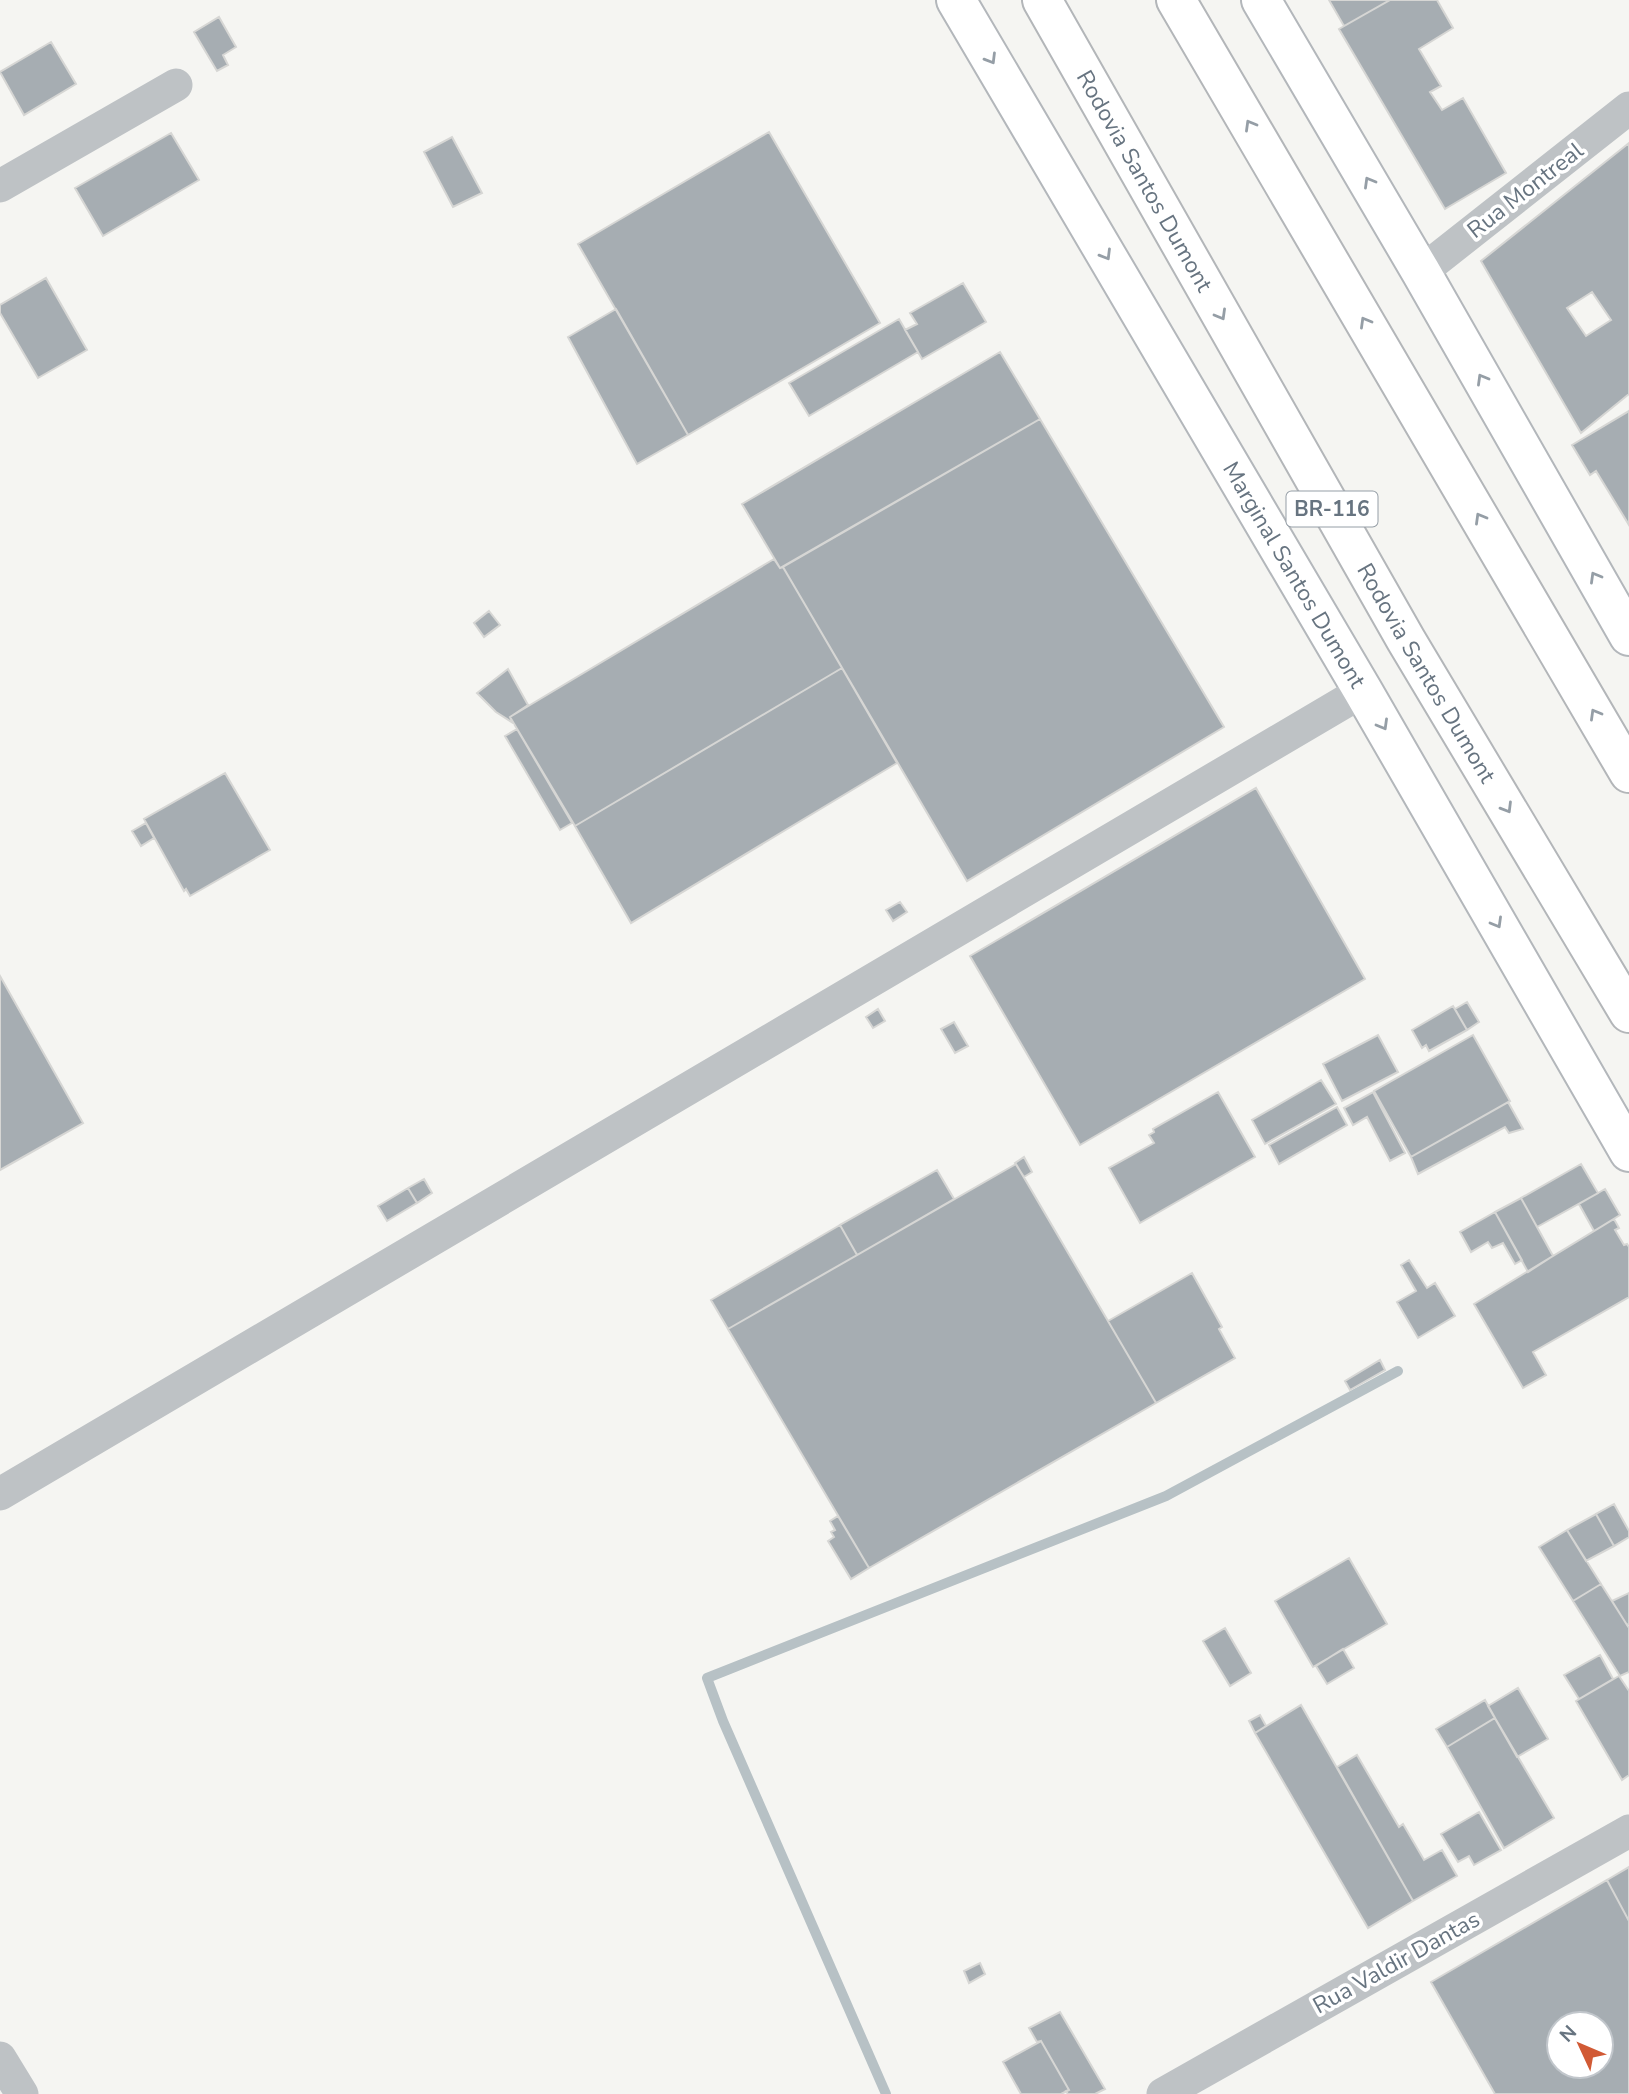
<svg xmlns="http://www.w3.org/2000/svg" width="1629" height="2094" font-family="'Nunito Sans',sans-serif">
<rect width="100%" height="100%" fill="#f5f5f2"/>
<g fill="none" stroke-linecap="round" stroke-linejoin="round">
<path stroke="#b7c1c5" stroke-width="10" d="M886,2094L723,1721L707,1678L1166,1496L1398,1371"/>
</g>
<path fill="#a6adb2" stroke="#d6d6d4" stroke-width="2" fill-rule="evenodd" d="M1329,0H1390L1344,26Z
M1390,0H1437L1453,28L1419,49L1441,86L1430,92L1442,110L1463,98L1506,173L1445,209L1339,29Z
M219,17L236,47L223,55L228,65L217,71L194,32Z
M51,42L76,84L24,115L0,72Z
M769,132L880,323L688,435L578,244Z
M171,133L199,180L103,236L75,188Z
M452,137L482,193L453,207L424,152Z
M1629,143V394L1581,433L1481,261ZM1592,292L1611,320L1586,336L1567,308Z
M46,278L87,350L38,378L0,313V305Z
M963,283L986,322L922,359L905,330L917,324L910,313Z
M616,309L688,435L637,464L568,337Z
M899,319L918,352L809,416L789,383Z
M1000,352L1040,419L780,568L742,504Z
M1629,411V525L1596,471L1590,475L1572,445Z
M1040,419L1224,727L967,881L783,567Z
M774,559L780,568L783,567L842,668L575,826L510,717Z
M489,611L500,625L484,637L474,623Z
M842,668L897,763L631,923L575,826Z
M508,669L528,705L510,717L513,723L496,712L477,693Z
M517,729L572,823L560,830L505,736Z
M225,773L270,850L190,896L186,889L184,891L144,819Z
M1256,788L1365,979L1080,1145L970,956Z
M146,823L154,838L141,846L132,831Z
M900,902L907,912L893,921L886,910Z
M0,976L83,1123L0,1170Z
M1467,1002L1479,1022L1467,1030L1455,1009Z
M1453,1006L1467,1030L1429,1051L1426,1045L1422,1048L1412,1030Z
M878,1009L885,1021L873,1028L866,1017Z
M954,1022L968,1046L955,1053L941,1029Z
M1378,1035L1398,1072L1342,1101L1323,1064Z
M1473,1035L1510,1101L1411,1157L1374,1091Z
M1321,1080L1336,1104L1265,1144L1252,1120Z
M1218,1092L1255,1157L1140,1223L1109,1168L1154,1143L1149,1135L1154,1132L1153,1129Z
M1373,1092L1405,1153L1390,1161L1367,1117L1353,1125L1344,1108Z
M1508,1102L1523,1129L1509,1133L1505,1127L1418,1174L1411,1157Z
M1337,1107L1347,1125L1279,1164L1269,1145Z
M1024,1157L1032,1172L1024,1177L1015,1163Z
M1016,1164L1156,1403L869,1568L728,1329Z
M1581,1164L1598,1193L1537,1227L1521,1198Z
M937,1170L954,1199L857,1255L840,1225Z
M424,1179L432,1193L417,1203L408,1188Z
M408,1188L417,1203L387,1221L378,1206Z
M1605,1189L1620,1215L1594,1231L1579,1204Z
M1521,1198L1553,1256L1528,1272L1495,1212Z
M1495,1212L1522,1260L1515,1264L1503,1243L1492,1248L1488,1242L1471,1252L1460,1232Z
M1614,1219L1619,1228L1615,1230L1624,1245L1627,1244L1629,1247V1297L1533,1352L1546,1375L1523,1388L1474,1304Z
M840,1225L857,1255L728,1329L711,1300Z
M1409,1260L1427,1288L1435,1283L1455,1316L1418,1338L1397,1302L1416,1291L1401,1265Z
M1192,1273L1222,1327L1219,1329L1235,1358L1156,1403L1108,1321Z
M1380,1360L1385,1370L1350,1390L1345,1381Z
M1614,1504L1629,1531V1537L1614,1546L1596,1514Z
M1596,1514L1614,1546L1586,1561L1567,1530Z
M838,1516L869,1568L851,1579L828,1541L834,1537L831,1532L835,1530L830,1521Z
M1567,1530L1601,1584L1573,1601L1539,1547Z
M1349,1558L1387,1624L1313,1667L1275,1601Z
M1601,1584L1629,1628V1672L1620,1676L1573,1601Z
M1629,1593V1624L1627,1625L1612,1601Z
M1225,1628L1251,1673L1230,1686L1203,1641Z
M1343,1649L1354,1668L1327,1684L1316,1666Z
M1600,1655L1613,1679L1579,1699L1564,1675Z
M1619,1676L1629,1691V1775L1622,1780L1576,1701Z
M1518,1688L1548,1739L1517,1757L1488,1706Z
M1485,1700L1495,1718L1447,1747L1436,1729Z
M1301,1705L1413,1901L1368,1928L1255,1733Z
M1260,1715L1266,1726L1255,1733L1249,1721Z
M1495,1718L1554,1818L1504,1848L1447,1747Z
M1357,1755L1399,1827L1403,1824L1424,1860L1442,1850L1457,1876L1413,1901L1337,1767Z
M1479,1812L1501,1850L1474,1865L1469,1856L1458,1862L1441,1834Z
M1629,1867V1921L1607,1880Z
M1607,1880L1629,1921V2094H1495L1431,1982ZM1559,2024H1601V2066H1559Z
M980,1963L985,1974L969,1983L964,1971Z
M1060,2012L1105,2089L1095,2094H1068L1066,2091L1069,2090L1041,2041L1037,2042L1029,2028Z
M1041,2041L1069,2090L1061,2094H1021L1003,2062Z"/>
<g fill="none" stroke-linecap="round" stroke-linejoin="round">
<g stroke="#b3b7bb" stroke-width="42">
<g id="secondary">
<path id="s1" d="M956,0L1363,691L1629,1152"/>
<path d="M1261,0L1421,272L1629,636"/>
</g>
</g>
<g stroke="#b3b6b9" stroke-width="42">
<g id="highway">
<path id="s2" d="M1042,0L1406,640L1629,1013"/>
<path d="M1176,0L1629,773"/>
</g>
</g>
<path stroke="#bec2c5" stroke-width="33" d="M0,186L176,85
M1421,272L1629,108
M0,1494L1363,691
M0,2058L22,2094
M1163,2094L1629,1831"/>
<use href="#secondary" stroke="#fff" stroke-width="38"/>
<use href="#highway" stroke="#fff" stroke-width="38"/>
</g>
<defs><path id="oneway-chevron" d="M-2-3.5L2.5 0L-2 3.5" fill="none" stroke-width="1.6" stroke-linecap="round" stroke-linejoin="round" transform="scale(1.75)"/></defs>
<g stroke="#959ea6">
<use href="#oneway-chevron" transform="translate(991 59) rotate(59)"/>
<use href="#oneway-chevron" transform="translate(1250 125) rotate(-120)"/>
<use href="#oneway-chevron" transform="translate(1369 182) rotate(-120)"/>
<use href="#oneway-chevron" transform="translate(1106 255) rotate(59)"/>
<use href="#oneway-chevron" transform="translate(1221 315) rotate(60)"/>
<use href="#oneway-chevron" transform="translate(1365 322) rotate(-120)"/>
<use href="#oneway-chevron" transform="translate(1482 379) rotate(-120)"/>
<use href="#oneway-chevron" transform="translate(1480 518) rotate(-120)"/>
<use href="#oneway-chevron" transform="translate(1595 577) rotate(-120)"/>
<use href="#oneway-chevron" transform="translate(1595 714) rotate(-120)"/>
<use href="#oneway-chevron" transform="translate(1383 725) rotate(60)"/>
<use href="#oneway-chevron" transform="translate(1507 808) rotate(59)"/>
<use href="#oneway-chevron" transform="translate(1497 923) rotate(60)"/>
</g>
<g text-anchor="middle" stroke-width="7" stroke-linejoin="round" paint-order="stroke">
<rect fill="#fff" stroke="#959ea6" stroke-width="2" x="1286.5" y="491.5" width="91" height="35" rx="5"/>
<g font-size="21" font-weight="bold" fill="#677480">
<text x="1332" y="516">BR-116</text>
</g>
<g font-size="23" fill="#677480" stroke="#fff">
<text dy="8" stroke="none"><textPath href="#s2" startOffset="208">Rodovia Santos Dumont</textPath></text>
<text transform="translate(1525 190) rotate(-38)" y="8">Rua Montreal</text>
<text dy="8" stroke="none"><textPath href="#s1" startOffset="667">Marginal Santos Dumont</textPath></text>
<text dy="8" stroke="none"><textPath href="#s2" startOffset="775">Rodovia Santos Dumont</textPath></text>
<text transform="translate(1396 1962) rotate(-29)" y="8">Rua Valdir Dantas</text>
</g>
</g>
<g transform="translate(1580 2045) rotate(314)"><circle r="33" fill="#ffffff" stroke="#c2c7cc" stroke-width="2"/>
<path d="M0-5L12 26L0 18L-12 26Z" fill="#d15a35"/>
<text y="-10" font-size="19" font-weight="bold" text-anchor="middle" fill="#677480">N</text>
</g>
</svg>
